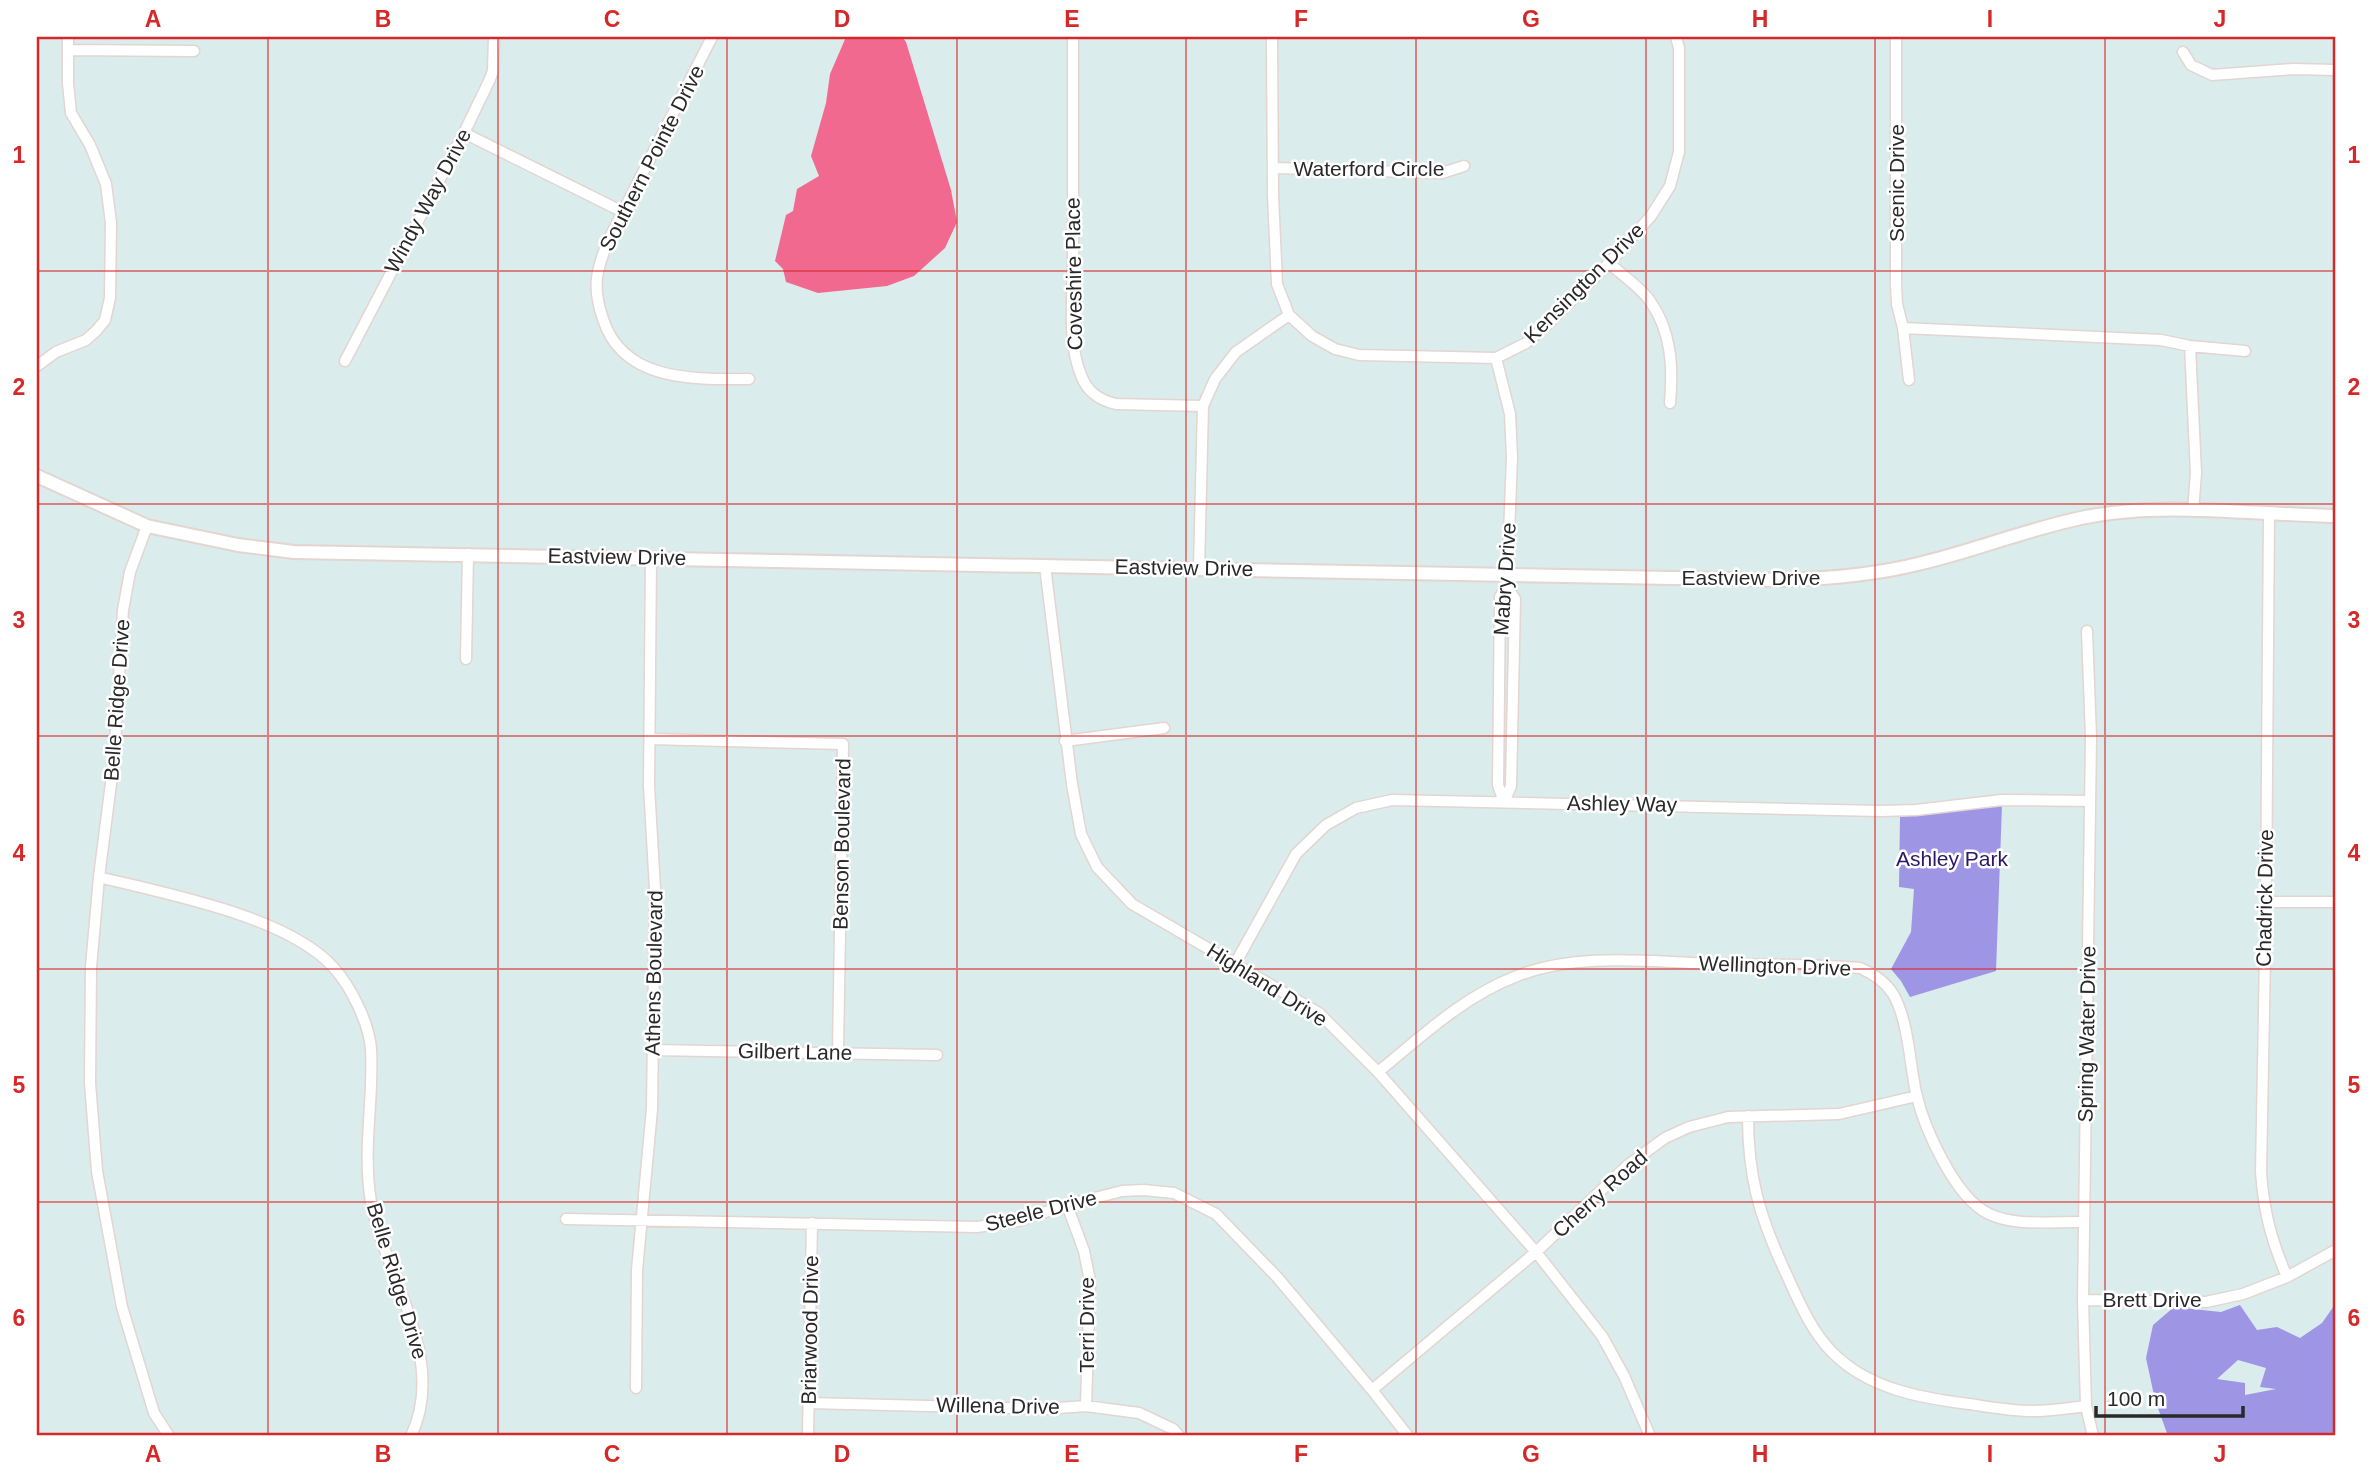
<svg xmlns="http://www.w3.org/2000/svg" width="2373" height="1473" font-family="Helvetica,sans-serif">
<rect width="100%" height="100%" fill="#daecec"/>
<path fill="#9e95e5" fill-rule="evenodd" d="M2002,805L1996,971L1910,997L1901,981L1891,969L1911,932L1914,889L1899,887L1900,817Z
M2336,1303L2334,1436H2168L2155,1400L2146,1358L2153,1325L2174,1307L2221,1312L2240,1305L2257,1330L2277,1327L2300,1338L2322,1323ZM2238,1360L2266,1368L2260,1387L2276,1389L2245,1395V1383L2217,1379Z"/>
<path fill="#f2698f" d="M846,37H902L906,42L951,190L957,222L945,248L914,276L887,286L818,293L786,282L783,269L775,261L786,215L793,211L797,189L819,176L811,156L826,103L830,74Z"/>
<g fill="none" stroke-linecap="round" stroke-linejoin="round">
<g stroke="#e3d5d0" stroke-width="13">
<path id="minor" d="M712,37L608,241C596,271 592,287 603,319C623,382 693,379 749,379
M1073,37C1073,110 1073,184 1073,258C1073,294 1067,342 1081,375C1087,392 1099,400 1116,404L1203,406
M1272,37L1273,195L1277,284L1289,315L1312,336L1335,349L1359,355L1496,358L1526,343L1545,327L1609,263L1651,216L1670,186L1679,152V48L1676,37
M1896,37V285L1897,304L1903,328
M68,50L194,51
M2183,52L2191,65L2212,75L2293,69L2336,70
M464,133L623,212
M1274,168L1442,173L1464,166
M1609,263C1622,275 1640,287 1650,301C1672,332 1673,368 1670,403
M2190,346L2196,473L2193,511
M1496,358L1510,414L1512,457L1507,586L1500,597L1498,785L1504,802
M345,361L464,133L490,79L493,71L494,37
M37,366L56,352L86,340L97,330L105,320L110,298L111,223L106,184L90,145L71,113L68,83V37
M1909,380L1903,328L2161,340L2190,346L2245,351
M2269,514L2266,902L2261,1172C2264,1213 2271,1239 2287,1277
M147,526L130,572L123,610L114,760L99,877L91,967L90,1083L97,1171L122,1307L154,1413L169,1436
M1045,566L1072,784L1081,834L1097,867L1132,904L1319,1013L1378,1072L1536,1252L1602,1336L1624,1376L1650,1436
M1199,568L1203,406L1215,379L1236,352L1289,315
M2087,631L2091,737L2083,1300L2086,1406L2093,1436
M466,659L468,554
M651,739L843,744L838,1053
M1065,741L1164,728
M1504,802L1511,786L1515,599L1507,586
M99,877C166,894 288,916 334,968C351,987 369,1023 371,1049C374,1100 362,1149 371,1202C386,1280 448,1358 411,1436
M2266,902H2336
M1235,964L1296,854L1326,825L1356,808L1392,800L1881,811L1916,810L2002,800L2090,801
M653,1050L937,1055
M1378,1072C1422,1036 1464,996 1517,976C1580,951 1656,963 1722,964C1768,965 1815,964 1860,968C1874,974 1885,981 1893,994C1908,1019 1910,1064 1916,1093C1924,1128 1955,1198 1989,1214C2017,1227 2054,1221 2084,1222
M1748,1116C1748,1176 1759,1215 1784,1269C1797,1297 1810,1330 1832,1352C1868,1389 1921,1398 1969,1404C1990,1407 2011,1411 2033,1411C2050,1411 2068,1408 2086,1406
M1067,1205L1084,1251L1090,1281L1086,1406
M566,1219L977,1227L1018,1221L1067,1205L1122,1191L1144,1190L1174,1193L1216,1214L1277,1277L1372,1390L1408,1436
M2083,1300L2206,1302L2243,1294L2287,1277L2336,1250
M636,1388L637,1270L652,1109L655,889L649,786L651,558
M1372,1390L1536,1252L1628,1165L1665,1138L1689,1127L1728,1117L1839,1114L1917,1096
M809,1403L1044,1409L1086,1406L1139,1413L1173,1429L1179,1436
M808,1436L812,1223"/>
</g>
<g stroke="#e3d5d0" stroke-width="16">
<path id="tertiary" d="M37,476L147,526L238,545L294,552L1779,580C1827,579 1875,575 1922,563C1977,550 2030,528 2086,517C2164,501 2256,515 2336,516"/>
</g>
<use href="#minor" stroke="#fff" stroke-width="10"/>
<use href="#tertiary" stroke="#fff" stroke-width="12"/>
</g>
<path fill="none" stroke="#d62828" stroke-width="2" stroke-opacity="0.55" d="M268,37V1436M498,37V1436M727,37V1436M957,37V1436M1186,37V1436M1416,37V1436M1646,37V1436M1875,37V1436M2105,37V1436M37,271H2336M37,504H2336M37,736H2336M37,969H2336M37,1202H2336"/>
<g text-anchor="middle" stroke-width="5" stroke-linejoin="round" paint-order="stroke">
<g font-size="21" fill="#292929" stroke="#fff">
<text transform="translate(652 158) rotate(-63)" y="7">Southern Pointe Drive</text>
<text x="1369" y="176">Waterford Circle</text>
<text transform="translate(1897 183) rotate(-90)" y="7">Scenic Drive</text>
<text transform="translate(428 201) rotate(-62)" y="7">Windy Way Drive</text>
<text transform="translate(1074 274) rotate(-91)" y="7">Coveshire Place</text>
<text transform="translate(1584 283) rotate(-45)" y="7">Kensington Drive</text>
<text transform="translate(617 557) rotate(1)" y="7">Eastview Drive</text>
<text transform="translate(1184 568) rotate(1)" y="7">Eastview Drive</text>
<text x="1751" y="585">Eastview Drive</text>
<text transform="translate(1505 579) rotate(-86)" y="7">Mabry Drive</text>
<text transform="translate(117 700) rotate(-86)" y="7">Belle Ridge Drive</text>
<text transform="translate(1622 804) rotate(1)" y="7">Ashley Way</text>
<text transform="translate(842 844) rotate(-89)" y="7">Benson Boulevard</text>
<text transform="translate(2265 898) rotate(-89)" y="7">Chadrick Drive</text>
<text transform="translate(1775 966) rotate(2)" y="7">Wellington Drive</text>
<text transform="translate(654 973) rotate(-89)" y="7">Athens Boulevard</text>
<text transform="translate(1267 985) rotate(32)" y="7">Highland Drive</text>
<text transform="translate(2087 1034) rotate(-89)" y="7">Spring Water Drive</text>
<text transform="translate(795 1052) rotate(1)" y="7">Gilbert Lane</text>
<text transform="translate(1600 1194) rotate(-42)" y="7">Cherry Road</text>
<text transform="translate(1041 1211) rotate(-14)" y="7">Steele Drive</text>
<text transform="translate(397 1281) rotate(73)" y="7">Belle Ridge Drive</text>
<text x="2152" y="1307">Brett Drive</text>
<text transform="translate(1087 1325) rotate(-90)" y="7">Terri Drive</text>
<text transform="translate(810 1330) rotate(-89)" y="7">Briarwood Drive</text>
<text transform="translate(998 1406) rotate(1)" y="7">Willena Drive</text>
</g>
<g font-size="21" fill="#2c1768" stroke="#fff">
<text x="1952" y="866">Ashley Park</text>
</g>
</g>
<rect width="2373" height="1473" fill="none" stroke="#ffffff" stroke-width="77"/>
<path d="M2096 1406v10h147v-10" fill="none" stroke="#292929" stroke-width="3.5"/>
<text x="2107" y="1406" font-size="21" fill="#292929" stroke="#ffffff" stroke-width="5" paint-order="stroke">100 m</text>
<rect x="38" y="38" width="2296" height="1396" fill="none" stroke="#d62828" stroke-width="2.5"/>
<g font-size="23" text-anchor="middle" font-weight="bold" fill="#d62828">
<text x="153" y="27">A</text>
<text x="383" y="27">B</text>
<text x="612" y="27">C</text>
<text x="842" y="27">D</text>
<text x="1072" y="27">E</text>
<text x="1301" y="27">F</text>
<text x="1531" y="27">G</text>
<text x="1760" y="27">H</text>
<text x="1990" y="27">I</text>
<text x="2220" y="27">J</text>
<text x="19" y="163">1</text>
<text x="2354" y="163">1</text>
<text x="19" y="395">2</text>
<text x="2354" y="395">2</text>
<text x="19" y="628">3</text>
<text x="2354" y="628">3</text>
<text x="19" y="861">4</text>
<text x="2354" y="861">4</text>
<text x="19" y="1093">5</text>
<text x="2354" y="1093">5</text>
<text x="19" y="1326">6</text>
<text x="2354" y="1326">6</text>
<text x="153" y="1462">A</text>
<text x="383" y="1462">B</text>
<text x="612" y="1462">C</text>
<text x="842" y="1462">D</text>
<text x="1072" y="1462">E</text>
<text x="1301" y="1462">F</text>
<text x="1531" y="1462">G</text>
<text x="1760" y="1462">H</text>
<text x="1990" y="1462">I</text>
<text x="2220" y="1462">J</text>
</g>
</svg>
